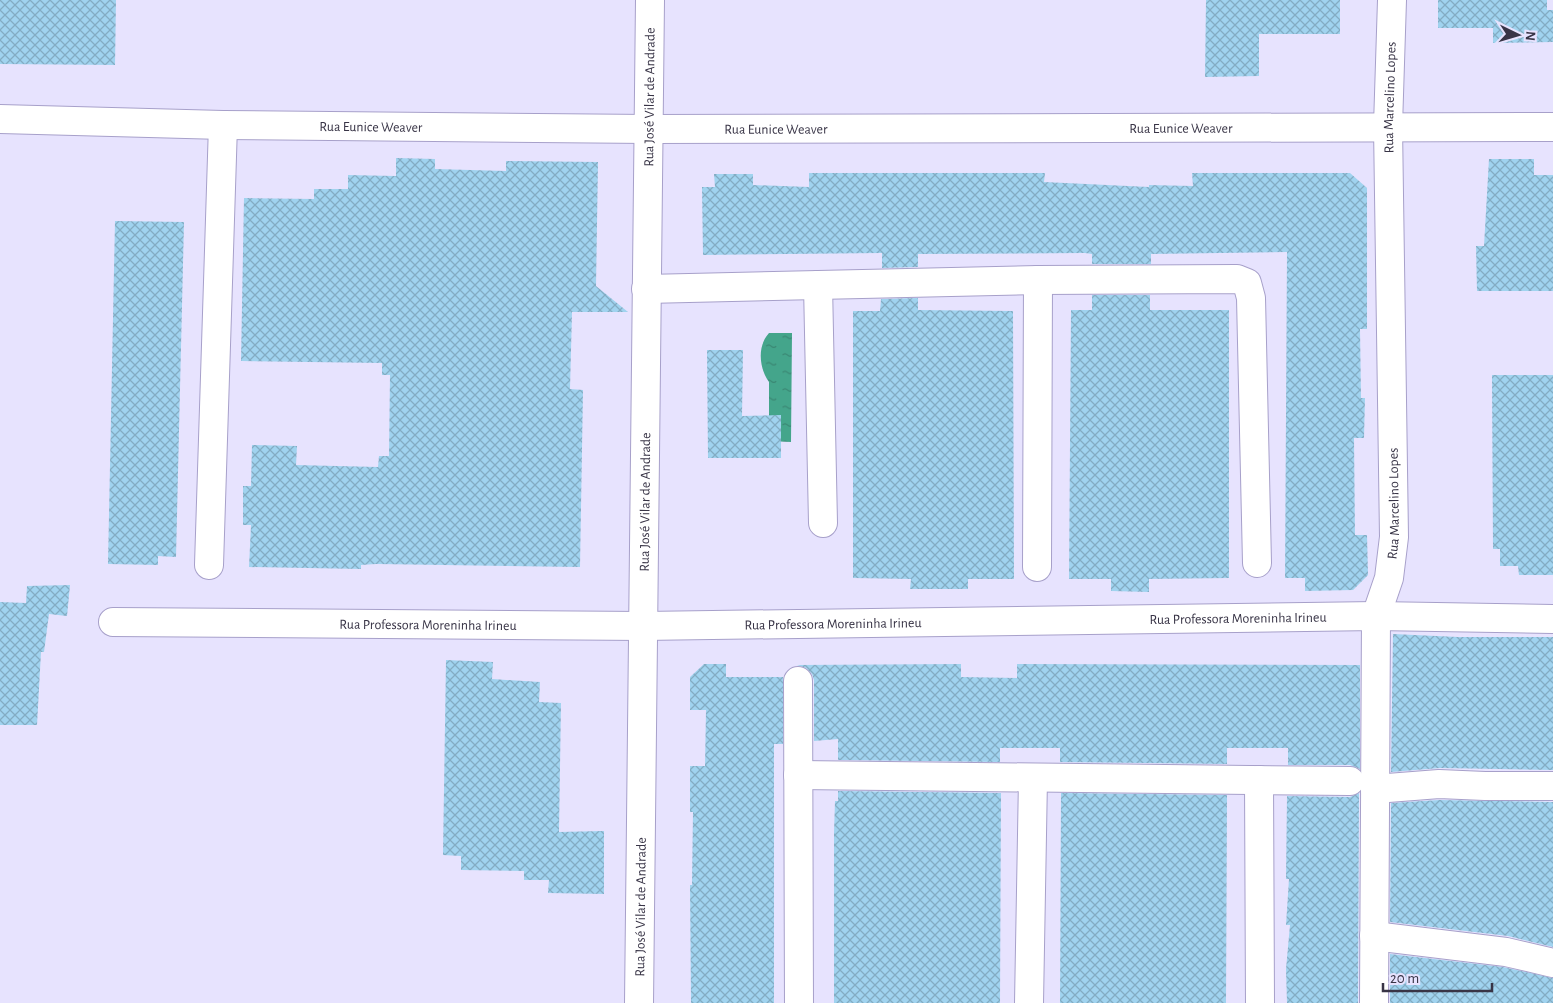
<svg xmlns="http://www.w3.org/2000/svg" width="1553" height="1003" font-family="'Alegreya Sans',sans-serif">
<defs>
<pattern id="water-ripples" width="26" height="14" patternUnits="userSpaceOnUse" patternTransform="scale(1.25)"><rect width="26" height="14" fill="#44a58b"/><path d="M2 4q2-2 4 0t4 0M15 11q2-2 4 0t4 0" fill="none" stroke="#3a8773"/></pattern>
<pattern id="building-cross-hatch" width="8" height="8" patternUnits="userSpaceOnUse" patternTransform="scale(1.25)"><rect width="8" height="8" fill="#a0d3ef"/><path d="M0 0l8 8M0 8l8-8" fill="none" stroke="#83acc3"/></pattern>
</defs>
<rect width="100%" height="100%" fill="#e7e3fe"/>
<path fill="url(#water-ripples)" d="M769,333H792L791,442L769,441V382C759,368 757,346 769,333Z"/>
<path fill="url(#building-cross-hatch)" d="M0,0H116L115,65L0,64Z
M1206,0H1340V34H1259V76L1205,77Z
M1438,0H1547V10H1553V42L1493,43V28H1438Z
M396,158L435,159V169L506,171V161L598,162L596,286L628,312H572L570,389L583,390L580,567L376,564L361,565V569L249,567L251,525H243V486H251L252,445L297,446L296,465L378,467L379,456H389L390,375H382V363L241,361L244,198L314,199V189H348V175L396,176Z
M1489,159H1534V175H1553V291H1477L1476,246H1484Z
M809,173H1045L1044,182L1149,187V185L1193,186L1192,173H1350L1367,188V329H1360L1361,398H1365L1364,438H1354L1355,535H1367L1368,575L1353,590L1305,591V578H1285L1287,252L1151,254V264H1092V254L1085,253L918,254V267L882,268V253L703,255L702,187H715L714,174H753V185L809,187Z
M115,221L184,222L176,557L158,556V565L108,564Z
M1092,295H1150V310H1229V578L1149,579V592L1111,591V579H1069L1071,310H1092Z
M918,298V310L1013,311L1014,579H968V589H910L911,579L853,578V311H880L881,299Z
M707,350H743L742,416L781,415V458H708Z
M1492,375H1553V575H1519L1518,566H1500V549H1493Z
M70,585L67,616L49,614L44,652H41L37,725H0V602L26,603L27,586Z
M1393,634L1458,637H1553V770L1440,768L1391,772Z
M446,660L493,662L492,679L540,682L539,702L561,703L559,832L604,831V894L548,893L549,880H524V871L461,870V856L443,855Z
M704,664H726V677H783V744H774V1003H691L690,885H692L693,812H690V766H705L706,710H690V677Z
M961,664V677L1017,678V664L1360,665V769L1350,765H1288V748H1227V764L1060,762V748H1000V762L838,760V739L814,741V680L812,674L806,668L797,665Z
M838,791L1001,793L1000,1003H834V833L835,801H838Z
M1061,793L1227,795L1226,1003H1060Z
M1359,793L1358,1003H1287L1286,969L1290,925H1286L1289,879H1286L1287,796L1350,797Z
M1439,800L1553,802V947L1508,936L1390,922L1391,803Z
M1390,954L1503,967L1553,978V1003H1390Z"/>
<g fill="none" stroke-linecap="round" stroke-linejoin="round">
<g stroke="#a7a0ca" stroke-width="30">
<g id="minor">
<path id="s1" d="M0,119L223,125L649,129L1553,127"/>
<path d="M818,285L823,523"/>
<path d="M646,289L1038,280L1237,279L1247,283L1251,298L1257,563"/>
<path d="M209,565L223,125"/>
<path d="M1037,567L1038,280"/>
<path id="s2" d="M113,622L643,626L1376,616L1553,619"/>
<path d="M798,681L799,1003"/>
<path d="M798,775L1350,781"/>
<path d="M1259,780L1260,1003"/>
<path d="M1375,789L1439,784L1485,786H1553"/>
<path d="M1374,936L1506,952L1553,963"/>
<path id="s3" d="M639,1003L650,0"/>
<path d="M1029,1003L1033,778"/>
<path id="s4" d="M1374,1003L1376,616L1389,578L1394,537L1388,126L1392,0"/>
</g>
</g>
<use href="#minor" stroke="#fff" stroke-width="28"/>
</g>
<g text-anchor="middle" stroke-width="4" stroke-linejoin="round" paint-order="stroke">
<g font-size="14" fill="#383446" stroke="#e7e3fe">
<text dy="5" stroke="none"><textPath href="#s3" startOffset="906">Rua José Vilar de Andrade</textPath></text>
<text dy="5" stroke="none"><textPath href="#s4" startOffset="908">Rua Marcelino Lopes</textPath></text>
<text dy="5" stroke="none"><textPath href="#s1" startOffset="371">Rua Eunice Weaver</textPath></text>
<text dy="5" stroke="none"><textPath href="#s1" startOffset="1181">Rua Eunice Weaver</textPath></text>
<text dy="5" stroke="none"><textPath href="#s1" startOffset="776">Rua Eunice Weaver</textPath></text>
<text dy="5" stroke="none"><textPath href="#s3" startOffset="501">Rua José Vilar de Andrade</textPath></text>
<text dy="5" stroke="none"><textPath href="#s4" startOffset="502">Rua Marcelino Lopes</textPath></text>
<text dy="5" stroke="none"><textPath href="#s2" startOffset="1125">Rua Professora Moreninha Irineu</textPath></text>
<text dy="5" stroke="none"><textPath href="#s2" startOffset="720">Rua Professora Moreninha Irineu</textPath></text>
<text dy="5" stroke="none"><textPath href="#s2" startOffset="315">Rua Professora Moreninha Irineu</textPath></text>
<text dy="5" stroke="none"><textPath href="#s3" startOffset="96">Rua José Vilar de Andrade</textPath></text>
</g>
</g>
<g transform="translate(1518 35) rotate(95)" stroke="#e7e3fe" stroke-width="4" paint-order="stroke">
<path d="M0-4L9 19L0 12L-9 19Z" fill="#383446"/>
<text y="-8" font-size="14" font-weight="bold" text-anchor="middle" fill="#383446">N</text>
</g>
<path d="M1383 983v8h109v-8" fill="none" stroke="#383446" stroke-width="2.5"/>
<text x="1390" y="983" font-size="15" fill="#383446" stroke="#e7e3fe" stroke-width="4" paint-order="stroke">20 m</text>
</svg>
